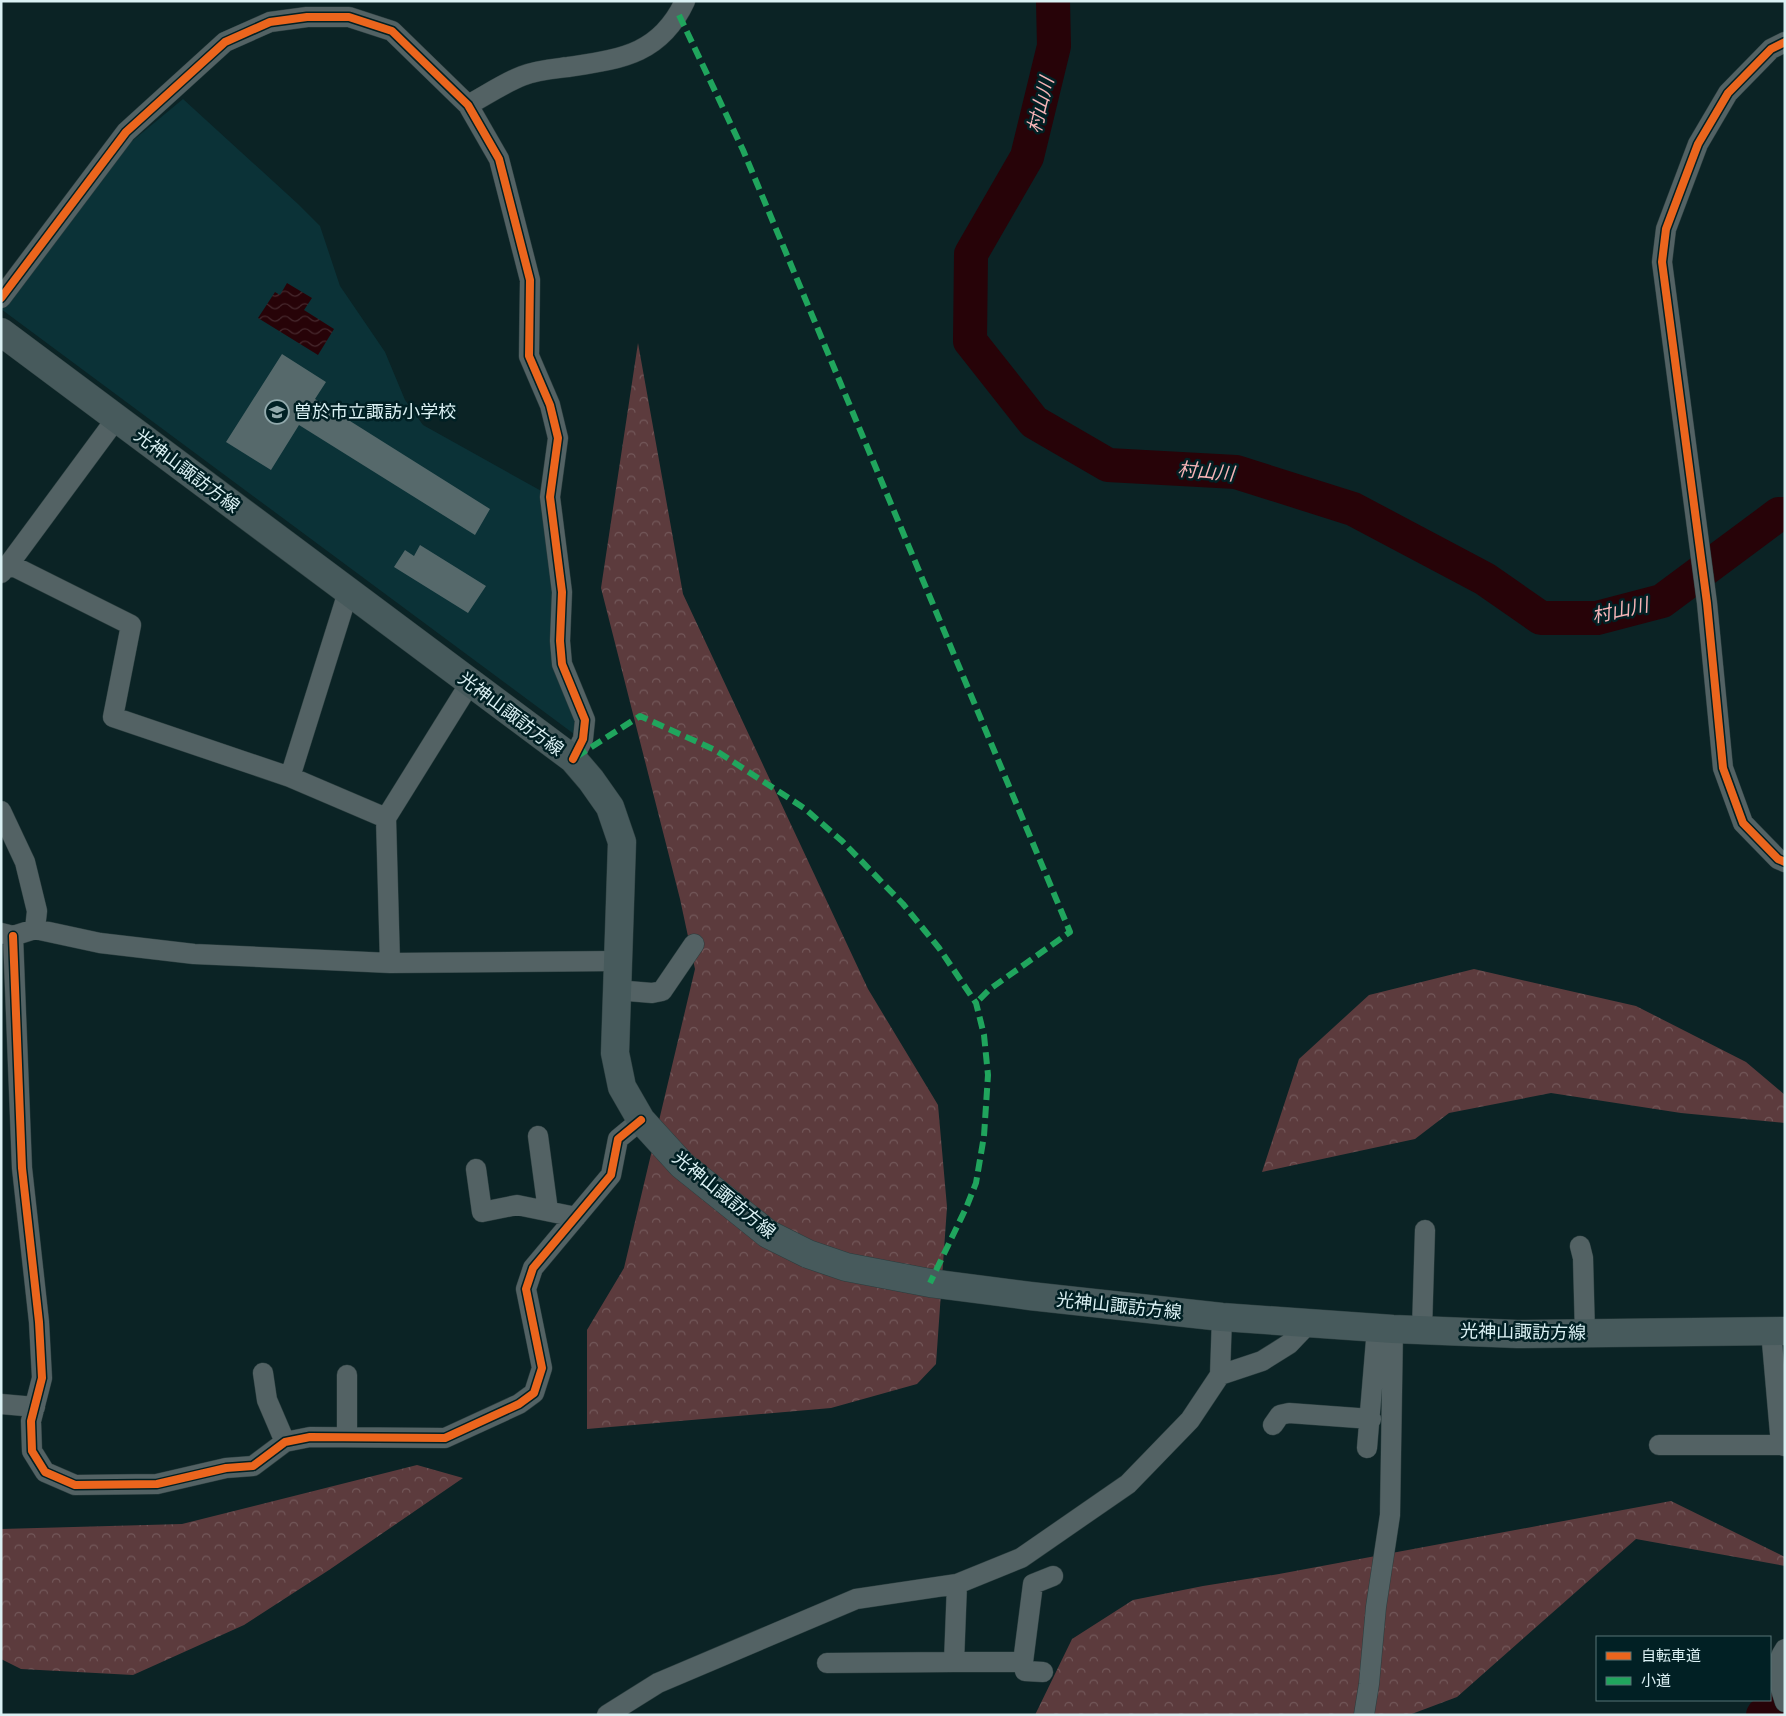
<svg xmlns="http://www.w3.org/2000/svg" width="1786" height="1716" font-family="Barlow,'Noto Sans JP',sans-serif">
<defs>
<pattern id="forest-crowns" width="20" height="18" patternUnits="userSpaceOnUse" patternTransform="scale(1.25)"><rect width="20" height="18" fill="#5c3b3d"/><path d="M2 6a3 3 0 1 1 6 0M12 15a3 3 0 1 1 6 0" fill="none" stroke="#73585a"/></pattern>
<pattern id="water-waves" width="16" height="10" patternUnits="userSpaceOnUse" patternTransform="scale(1.25)"><rect width="16" height="10" fill="#270308"/><path d="M0 5q4-4 8 0t8 0" fill="none" stroke="#46282d"/></pattern>
</defs>
<rect width="100%" height="100%" fill="#0b2325"/>
<path fill="#0b3237" d="M183,99L298,204L320,226L340,286L385,352L405,400L423,425L545,493L577,712L574,734L1,309V307L125,147Z"/>
<path fill="url(#forest-crowns)" d="M638,343L683,594L868,989L938,1105L947,1207L936,1364L917,1384L831,1408L587,1429V1330L624,1268L695,969L680,899L601,588Z
M1474,969L1636,1006L1746,1062L1785,1095V1123L1681,1113L1551,1093L1449,1113L1415,1139L1262,1172L1299,1059L1369,995Z
M417,1465L463,1478L329,1570L244,1625L133,1675L21,1669L1,1659V1529L182,1524Z
M1671,1501L1785,1557V1566L1636,1539L1457,1697L1409,1715H1035L1072,1639L1133,1600L1203,1586L1279,1574Z"/>
<path fill="url(#water-waves)" d="M287,283L312,298L304,310L334,329L318,355L258,318L275,292L280,295Z"/>
<g fill="none" stroke-linecap="round" stroke-linejoin="round">
<path stroke="#270308" stroke-width="34" d="M1053,1L1054,46L1027,157L971,254L970,341L1034,422L1108,465L1236,472L1353,509L1485,579L1541,618H1597L1662,601L1779,514H1785
M1763,1715L1771,1710L1785,1709"/>
</g>
<path fill="#56696b" d="M282,354L326,382L315,399L490,509L475,535L299,425L271,470L226,442Z
M420,545L486,586L468,613L394,567L405,550L414,556Z"/>
<g fill="none" stroke-linecap="round" stroke-linejoin="round">
<g stroke="#2b3e3f" stroke-width="21">
<path id="minor" d="M1785,42L1771,49L1728,93L1698,144L1666,229L1662,262L1707,603L1723,768L1743,823L1778,859L1785,862
M468,105C485,96 504,83 522,76C537,70 552,69 568,67C620,59 660,55 685,1
M1,298L126,132L225,42L270,22L307,17H349L392,31L468,105L499,159L530,280L529,356L550,405L558,438L550,497L562,592L560,641L562,664L585,720L583,739L573,759
M9,564L131,625L113,717L290,777
M1,573L9,564L116,419
M348,592L290,777L386,818L390,963
M1,811L25,862L37,911L35,929
M386,818L470,683
M1,933L13,936L35,929L100,943L194,954L390,963L616,961
M13,936L22,1168L39,1322L42,1378L31,1421L32,1451L45,1472L75,1485L157,1484L226,1468L253,1466L285,1442L310,1437L445,1438L519,1404L534,1393L542,1368L526,1289L533,1268L611,1175L618,1139L641,1120
M616,990L652,993L662,991L694,944
M538,1136L548,1211
M476,1169L482,1212L517,1205L576,1217
M1580,1246L1583,1258L1585,1334
M1422,1330L1425,1230
M1771,1331L1781,1445L1785,1446
M263,1373L267,1400L285,1442
M347,1375V1437
M1220,1375L1262,1361L1289,1344L1309,1323
M1,1404L35,1407
M1273,1425L1280,1415L1289,1413L1371,1419
M1659,1445H1781
M1367,1448L1377,1328
M1785,1649C1773,1666 1779,1684 1785,1702
M954,1662H1023L1025,1671L1043,1672
M1023,1662L1033,1584L1053,1576
M827,1663L954,1662L957,1584
M607,1715L658,1683L856,1599L957,1584L1021,1558L1128,1484L1190,1420L1220,1375L1222,1317
M1364,1715L1369,1684L1376,1607L1390,1515L1393,1329"/>
</g>
<g stroke="#2b3e3f" stroke-width="29">
<path id="secondary" d="M1,332L573,759L591,780L610,807L622,842L615,1053L622,1087L641,1120L682,1165L768,1234L808,1254L846,1267L930,1283L1030,1296L1222,1317L1393,1329L1517,1334L1785,1331"/>
</g>
<use href="#minor" stroke="#536264" stroke-width="20"/>
<use href="#secondary" stroke="#475a5c" stroke-width="28"/>
<path stroke="#20a55d" stroke-width="6" stroke-dasharray="12 6" stroke-linecap="butt" d="M679,15L743,150L1070,932L990,989L976,1003
M576,757L640,716L715,750L804,808L842,841L903,904L939,948L976,1003L984,1035L988,1075L984,1136L976,1183L966,1208L930,1283"/>
<g stroke="#012024" stroke-width="11">
<path id="cycleway" d="M1785,42L1771,49L1728,93L1698,144L1666,229L1662,262L1707,603L1723,768L1743,823L1778,859L1785,862
M1,298L126,132L225,42L270,22L307,17H349L392,31L468,105L499,159L530,280L529,356L550,405L558,438L550,497L562,592L560,641L562,664L585,720L583,739L573,759
M13,936L22,1168L39,1322L42,1378L31,1421L32,1451L45,1472L75,1485L157,1484L226,1468L253,1466L285,1442L310,1437L445,1438L519,1404L534,1393L542,1368L526,1289L533,1268L611,1175L618,1139L641,1120"/>
</g>
<use href="#cycleway" stroke="#eb651d" stroke-width="8"/>
</g>
<defs>
<g id="school-ring" transform="scale(1.25)"><circle r="9.5" fill="#012024" stroke="#92a9ac" stroke-width="1.5"/><path d="M0-5L7-2L0 1L-7-2ZM-4 1L0 2.5L4 1V4Q0 6-4 4Z" fill="#92a9ac"/></g>
</defs>
<g fill-rule="evenodd">
<use href="#school-ring" x="277" y="412"/>
</g>
<g text-anchor="middle" stroke-width="5" stroke-linejoin="round" paint-order="stroke">
<g font-size="18" fill="#dbf1f4" stroke="#012024" text-anchor="start">
<text x="294" y="418">曽於市立諏訪小学校</text>
</g>
<g font-size="18" fill="#dbf1f4" stroke="#012024">
<text transform="translate(187 471) rotate(37)" y="6">光神山諏訪方線</text>
<text transform="translate(511 714) rotate(37)" y="6">光神山諏訪方線</text>
<text transform="translate(724 1195) rotate(39)" y="6">光神山諏訪方線</text>
<text transform="translate(1119 1306) rotate(6)" y="6">光神山諏訪方線</text>
<text transform="translate(1523 1332) rotate(1)" y="6">光神山諏訪方線</text>
</g>
<g font-size="19" font-style="italic" fill="#f6b4b7" stroke="#012024">
<text transform="translate(1040 105) rotate(-76)" y="7">村山川</text>
<text transform="translate(1206 471) rotate(5)" y="7">村山川</text>
<text transform="translate(1620 610) rotate(-12)" y="7">村山川</text>
</g>
</g>
<rect width="1786" height="1716" fill="none" stroke="#dbf1f4" stroke-width="5"/>
<rect x="1596" y="1636" width="175" height="65" fill="#012024" stroke="#587477"/>
<rect x="1606" y="1652" width="25" height="8" fill="#eb651d" stroke="#587477"/>
<text x="1641" y="1661" font-size="15" fill="#dbf1f4">自転車道</text>
<rect x="1606" y="1677" width="25" height="8" fill="#20a55d" stroke="#587477"/>
<text x="1641" y="1686" font-size="15" fill="#dbf1f4">小道</text>
</svg>
